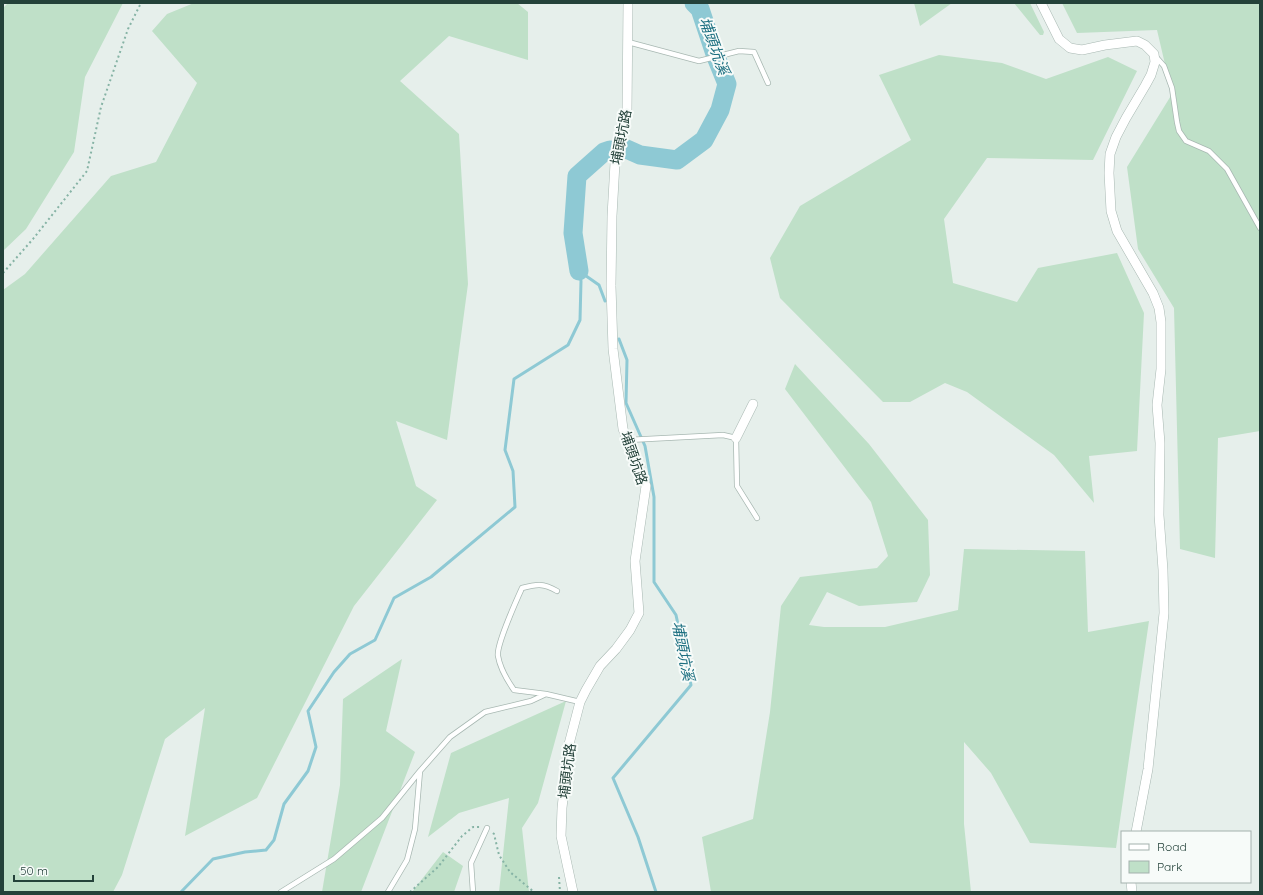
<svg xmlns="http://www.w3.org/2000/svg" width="1263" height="895" font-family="Quicksand,'Noto Sans TC',sans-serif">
<rect width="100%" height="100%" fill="#e6efeb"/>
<path fill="#bfe0c8" d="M8,3H123L85,77L74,152L26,229L3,251V8Z
M194,3H517L528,12V60L449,36L400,81L459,134L468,284L447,440L396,421L416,486L437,500L354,606L257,798L185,836L205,708L165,739L122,875L113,892H3V290L25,274L111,176L156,162L197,83L152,31L167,14Z
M914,3H952L920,26Z
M1014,3H1030L1044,32L1043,35H1040Z
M1062,3H1260V431L1218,438L1215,558L1180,549L1174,308L1138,249L1127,167L1172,94L1157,30L1077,33Z
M939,55L1002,63L1046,79L1108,57L1137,71L1093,160L987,158L944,219L953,283L1017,302L1038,268L1117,253L1144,313L1137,451L1089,456L1094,503L1054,455L967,392L945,383L910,402H883L780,298L770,258L800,206L911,140L879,75Z
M795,364L869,444L928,520L930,575L917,602L859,606L827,592L809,625L824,627H885L958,610L964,549L1085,551L1088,632L1149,621L1116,848L1030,843L991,773L964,742V824L971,892H711L702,837L753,819L770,712L781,606L800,577L877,568L888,556L871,502L785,389Z
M402,659L386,731L415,752L361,892H322L340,785L343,699Z
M566,701L538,803L522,828L529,892H499L509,798L459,813L428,837L451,753Z
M443,852L463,866L454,892H412Z"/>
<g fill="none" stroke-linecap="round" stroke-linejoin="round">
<path stroke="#8ec9d4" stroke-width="3" d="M579,271L599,285L605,301
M619,339L627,360L626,403L645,446L654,497V582L676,615L691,685L613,778L638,837L656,892
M181,892L213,859L245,852L266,850L274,840L284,804L308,771L316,747L308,711L334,672L350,654L375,640L394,598L431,577L515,507L513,471L505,450L514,379L568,345L580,320L581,281L579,271"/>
<path stroke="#8ec9d4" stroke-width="19" d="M622,147L640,155L677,160L704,140L720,110L727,84L716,57L700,9L694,3
M579,271L573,233L577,176L604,152L610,150"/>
<g stroke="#a8b8b2" stroke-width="6">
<path id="service" d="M628,42L699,61L739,51L754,52L768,83
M1156,57L1164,66L1172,88L1177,122L1179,131L1186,141L1209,151L1227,169L1260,228
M628,440L723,435L736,438L737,486L757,518
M557,591C543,583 537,584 522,588C517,599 496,646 498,656C500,668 507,680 514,690L546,694L580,702
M281,892L334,859L382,818L420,771
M388,892L407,860L415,829L420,771L450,737L485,712L531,701L546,694
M473,892L471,863L487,828"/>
</g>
<g stroke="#a8b8b2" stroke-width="10">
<path id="minor" d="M1041,3L1059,39L1070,48L1082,50L1105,45L1137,41L1145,45L1154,54L1155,62L1151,75L1145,86L1126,118L1116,137L1110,154L1109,173L1111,211L1117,231L1153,293L1159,308L1161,322V369L1157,405L1160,443L1159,515L1163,570L1164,613L1148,769L1136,832
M736,438L753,404
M1131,882L1132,892
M573,892L561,836L562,808L569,744L580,702L586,690L600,666L616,649L630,630L639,613L635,561L646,486L623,429L613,349L611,286L612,216L615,163L627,112L628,3"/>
</g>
<path stroke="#86b3a5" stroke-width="2" stroke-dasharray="2 3" stroke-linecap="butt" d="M3,273L33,239L87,171L101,107L128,29L141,3
M493,833L494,834L499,855L510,872L534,892
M559,877L560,892
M410,892L438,867L462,836L473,827H480"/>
<use href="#service" stroke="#fff" stroke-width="4.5"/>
<use href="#minor" stroke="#fff" stroke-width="9"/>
</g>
<g text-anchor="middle" stroke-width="4" stroke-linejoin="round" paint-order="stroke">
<g font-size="14" fill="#24423a" stroke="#f7fbf9">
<text transform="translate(621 137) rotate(-79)" y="5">埔頭坑路</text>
<text transform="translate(634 458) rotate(71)" y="5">埔頭坑路</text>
<text transform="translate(567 771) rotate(-83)" y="5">埔頭坑路</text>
</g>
<g font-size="15" font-style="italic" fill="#1c6f80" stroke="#f7fbf9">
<text transform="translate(714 46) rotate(70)" y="5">埔頭坑溪</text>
<text transform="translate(683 651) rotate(79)" y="5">埔頭坑溪</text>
</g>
</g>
<rect width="1263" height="895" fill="none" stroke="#24423a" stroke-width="8"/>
<rect x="1121" y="831" width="130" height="52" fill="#f7fbf9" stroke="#a3b1ad"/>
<rect x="1129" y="844" width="20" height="6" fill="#ffffff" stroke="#a3b1ad"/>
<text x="1157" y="851" font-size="12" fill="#24423a">Road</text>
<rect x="1129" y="861" width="20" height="12" fill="#bfe0c8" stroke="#a3b1ad"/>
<text x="1157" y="871" font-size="12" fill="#24423a">Park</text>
<path d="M14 875v6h79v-6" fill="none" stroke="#24423a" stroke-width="2"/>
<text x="20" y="875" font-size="12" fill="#24423a" stroke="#f7fbf9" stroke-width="3" paint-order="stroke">50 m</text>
</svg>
